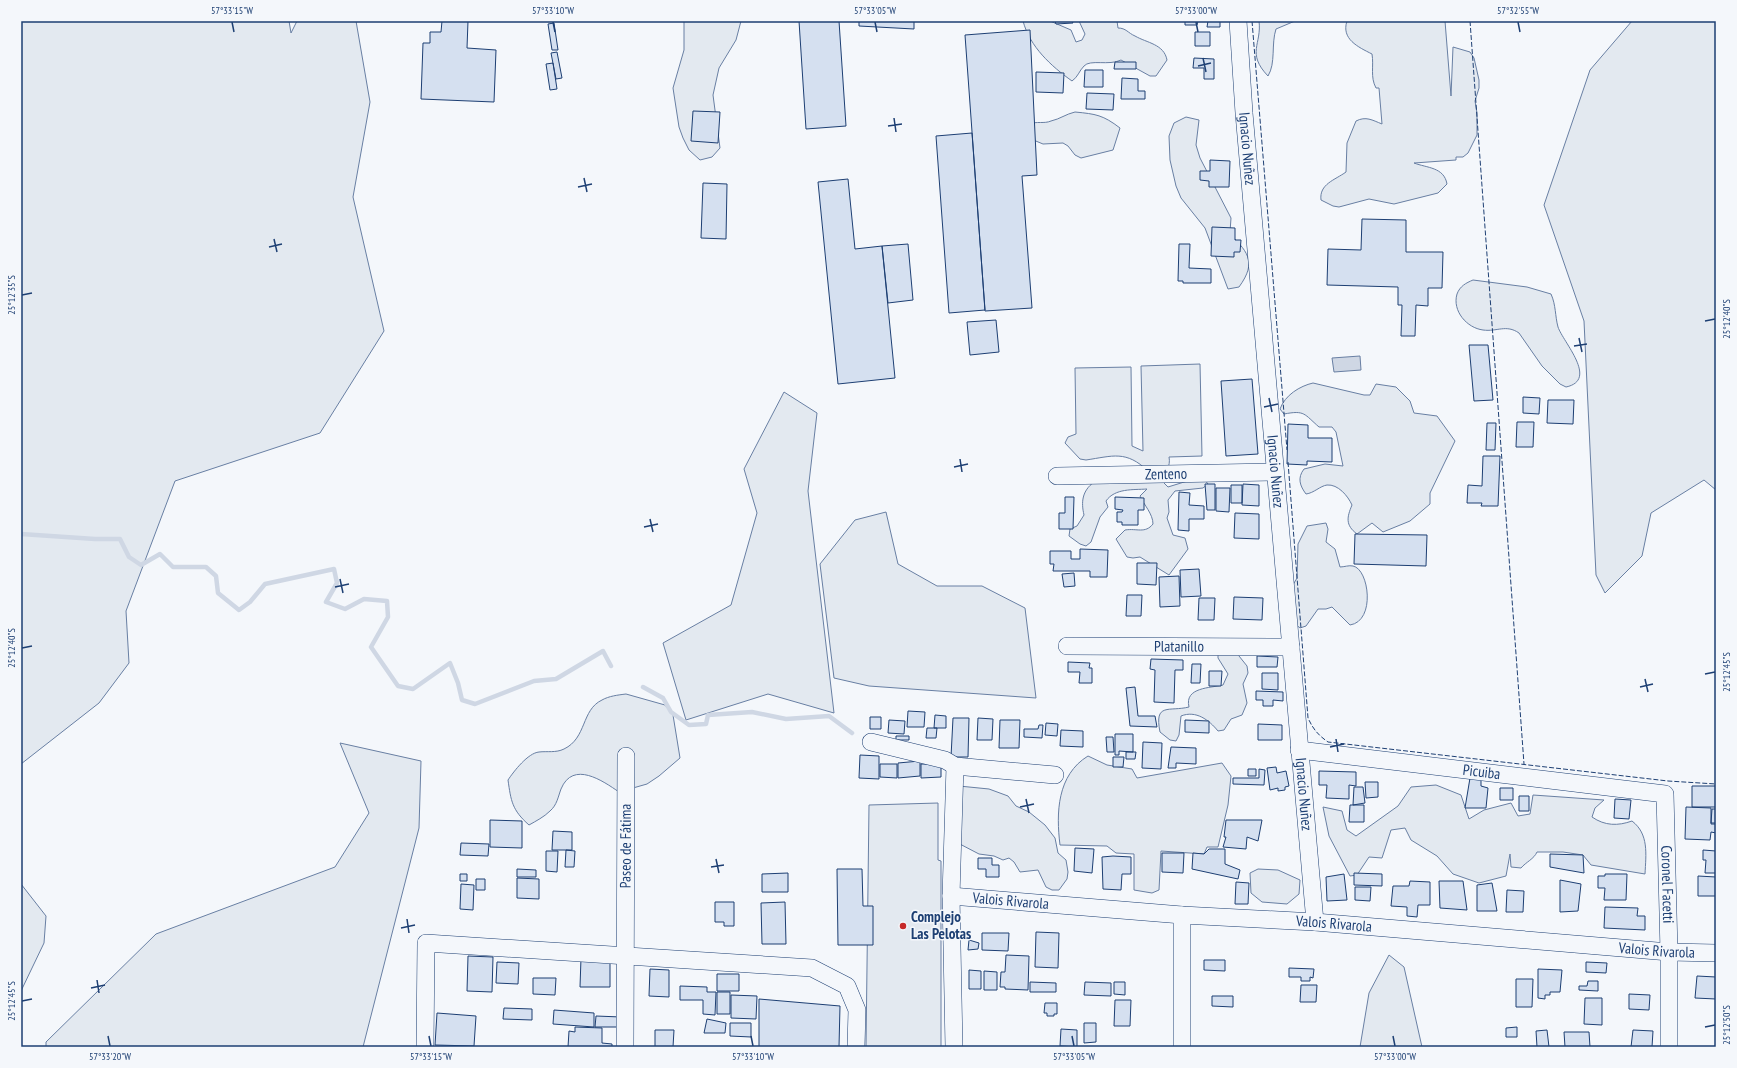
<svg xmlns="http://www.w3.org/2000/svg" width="1737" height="1068" font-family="'PT Sans Narrow',sans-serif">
<rect width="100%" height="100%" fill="#f4f7fb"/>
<path fill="#e3e9f0" stroke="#687fa3" d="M21,21H289L291,33L297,21H356L370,102L353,197L384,331L320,433L175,481L126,611L129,663L99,703L21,764Z
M684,21H741L736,40L719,68L713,95L720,148L712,157L700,160L689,150L683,138L679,127L673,88L684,50Z
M1023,21H1050L1071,30L1076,42L1082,40L1085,34L1079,21H1117L1118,28C1126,28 1128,33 1135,36C1147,43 1164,44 1167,60L1156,76H1150L1121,60C1109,66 1090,59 1084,66C1079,71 1078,77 1072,81C1051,66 1030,47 1023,21Z
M1259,21H1295L1276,29C1271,44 1276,63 1268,76C1246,53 1262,44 1259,21Z
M1347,21H1445L1451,96L1453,47L1470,52L1474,58L1479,80V88L1475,101L1477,113V135L1468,153L1463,157H1456V160L1414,163C1427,168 1444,167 1447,184L1438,193L1394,204L1369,199L1339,207L1333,206L1321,200C1319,184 1335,180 1346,172L1347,143L1356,121C1366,116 1372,120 1382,124L1379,88H1376C1370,77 1374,66 1372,54C1358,47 1341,39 1347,21Z
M1632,21H1716V490L1704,480L1651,513L1642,556L1605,593L1596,575L1584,321L1544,205L1590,70Z
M1075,112C1096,114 1103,115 1120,128L1113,150L1081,158L1075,155L1068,146L1063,143L1043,144L1031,139L1029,124C1037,121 1044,124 1051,121C1060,119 1066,114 1075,112Z
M1186,117L1199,120L1196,145L1200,158L1231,218L1230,232L1227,231C1247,251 1258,261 1239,287L1228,289L1205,228L1181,198L1176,186L1170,160L1169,136L1174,123Z
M1473,280L1527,287L1551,294C1556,305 1555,316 1558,327C1563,342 1599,380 1566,387L1560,384L1542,366L1519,333C1506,324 1497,332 1483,330C1467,328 1452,311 1457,294C1460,286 1466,283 1473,280Z
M1200,364L1202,456L1169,457C1171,466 1165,473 1163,482L1168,487L1197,478L1204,479L1208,484L1203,488L1175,491L1168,500L1169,512L1167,518L1173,535L1185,538L1188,549L1169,575L1140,557L1133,558L1127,557L1116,539L1125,530C1137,528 1145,534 1153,524C1153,514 1144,505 1140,496L1147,489C1133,490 1115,488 1106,501L1108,507L1100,517L1091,542L1086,546L1080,544L1069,536L1070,529L1077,526L1084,515C1081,502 1082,491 1094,482L1148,471C1126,450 1113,456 1086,460L1080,459L1065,443L1068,437L1076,434L1075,368L1131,367L1132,446L1143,451L1141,366Z
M1313,383L1364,395H1370L1376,384L1396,387L1410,401L1414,413L1437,416L1455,441L1430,493V504L1410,521L1383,532L1372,523L1357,534C1345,525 1347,517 1352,505C1348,496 1338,484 1327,485C1320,486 1314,493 1306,494C1300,486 1297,478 1304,469L1325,464L1343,466L1336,432L1332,427H1319C1304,414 1305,410 1284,414L1280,409C1285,395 1300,386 1313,383Z
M784,392L817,413L808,491L834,713L768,694L686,720L663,643L731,605L757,513L744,469Z
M886,512L898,564L937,586H982L1025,608L1036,698L869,686L834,678L820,564L855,520Z
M1326,523L1328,529L1326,542L1335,549L1340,567C1344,567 1349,565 1353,566C1369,569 1376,621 1350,625L1332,607L1326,609H1318L1306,626L1300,628L1294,623L1286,597L1297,578L1298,544L1307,526Z
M1218,651H1235L1247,666L1248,673L1243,684L1247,703L1242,715L1231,719L1224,730L1218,731C1209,720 1196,710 1181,716L1179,735L1176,741L1170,740L1160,732C1154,702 1169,712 1189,707C1184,687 1211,688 1223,685L1228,674L1218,658Z
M626,694L665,705L673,715L680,758L659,776L647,784L619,792C603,781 573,760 561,789C558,797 557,805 550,811C544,817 536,821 529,825C512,810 511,801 508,780C514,771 528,753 539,752C547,751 556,753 564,749C587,738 581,710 602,700C609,696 618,695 626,694Z
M340,743L421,761L419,828L363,1047H46V1042L156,934L335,867L369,813Z
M1088,756L1107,765L1132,769L1137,778L1222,763L1231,776L1228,805L1218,847H1207L1204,854L1161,851L1159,890L1152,893L1134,890V854L1116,853L1107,846L1060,845C1056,813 1057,775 1088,756Z
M1436,785L1461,795L1469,819L1484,810L1511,803L1518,816L1530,814L1533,795L1604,800L1595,808L1592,817C1605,826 1618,826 1632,821C1649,834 1646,854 1645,874L1591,865L1583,855L1563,852H1537C1534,859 1526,862 1521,868L1511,867L1510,854L1506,876L1479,883L1453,874L1437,856L1411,840L1405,828L1391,830L1382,858L1369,857L1357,875L1350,876L1329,836L1323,807L1342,811L1347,830L1356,836L1398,806L1411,787Z
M959,786L989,789L1008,796L1016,806L1029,812L1045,825L1055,838L1058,853L1066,860L1068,872L1067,879L1059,890H1052L1046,887L1038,870L1020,872L1014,862L1009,858L1003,860L994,856L979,854L956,842Z
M938,803V860L941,861V1047H866L869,805Z
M1258,869L1278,870L1300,880L1299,894L1287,904L1262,902L1251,893L1250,873Z
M21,884L46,916L44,943L21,991Z
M1389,955L1404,967L1422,1047H1360L1369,993Z"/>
<path fill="#cfd7e4" stroke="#687fa3" d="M1360,356L1361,370L1334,372L1332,358Z"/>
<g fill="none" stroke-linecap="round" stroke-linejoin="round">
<path stroke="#cfd7e4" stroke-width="4.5" d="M21,534L95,539H120L129,557L141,565L160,554L173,567H206L216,576L218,593L239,610L250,602L265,584L334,569L337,583L326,602L345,609L364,599L387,601L388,617L371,647L398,686L413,689L450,663L458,683L462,700L475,704L534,681L556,679L603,651L611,666
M643,687L663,698L671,712L689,725L706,724L708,715L752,712L786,719L829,716L852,733"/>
</g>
<path fill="#d5e0f0" stroke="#1d3f73" d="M442,21H468L467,48L496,50L494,102L421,99L423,43H430V32H441Z
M799,21H839L846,126L806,129Z
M859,21H914V29L859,26Z
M1055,21H1072L1073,23L1056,24Z
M1185,21H1198L1197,25H1185Z
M1208,21H1220V27H1207Z
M554,23L558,50H552L548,24Z
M1030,30L1037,175L1022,176L1032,308L985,311L965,35Z
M1195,32H1210V46H1195Z
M557,52L562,78L556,79L551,53Z
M1194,58L1214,59V79H1204V68H1193Z
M1115,62H1136V69H1114Z
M553,63L557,89L550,90L546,64Z
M1085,70H1103V87H1084Z
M1036,72L1064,73L1063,93L1036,92Z
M1122,78L1138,79V91H1145V99H1121Z
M1087,93L1114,94L1113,110L1086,109Z
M693,111L720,112L718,143L691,141Z
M972,133L985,310L949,313L936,136Z
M1210,160L1230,161L1229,187H1209V181L1200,180V171H1210Z
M848,179L855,249L882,246L895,378L838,384L818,182Z
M703,183L727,184L726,239L701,238Z
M1362,219L1406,220V252H1443L1442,288H1428V306L1416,305L1415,336H1401L1402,305H1398V287L1327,285L1328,249L1361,250Z
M1212,227L1235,228V240H1241L1240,252H1234V257L1211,256Z
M908,244L913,300L888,303L882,246Z
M1179,244H1190L1189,268L1211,269V283H1183V281H1178Z
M996,320L999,352L970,355L967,322Z
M1469,345H1488L1493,400L1474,401Z
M1252,379L1258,454L1226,456L1221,381Z
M1523,397L1540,398L1539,414L1523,413Z
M1548,400H1574L1573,424L1547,423Z
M1517,422H1534L1533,447H1516Z
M1487,423H1496L1495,450H1486Z
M1288,424L1308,425V438H1332V462L1307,461V465L1287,464Z
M1483,456H1500L1498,506H1481L1482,503H1467L1468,485L1482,486Z
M1205,484H1215V510H1207Z
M1243,484L1259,485V506L1242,505Z
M1231,485H1242V503H1231Z
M1216,488H1230L1229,512L1216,511Z
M1179,492L1190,493L1189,505L1204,506V519H1189V531L1178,530Z
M1065,497H1074L1073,529H1059V513H1065Z
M1115,497L1144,498V510H1138V525H1122V522H1117V512H1122L1123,510L1115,509Z
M1235,513L1259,514V539L1234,538Z
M1355,534L1427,535L1426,566L1354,564Z
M1080,549L1108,550L1107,577H1090V571H1053L1054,564H1050V551H1071V559H1080Z
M1137,563H1157L1156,585L1137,584Z
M1199,569L1201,596L1181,597L1180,570Z
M1074,573L1075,586L1064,587L1062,574Z
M1179,576L1180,606L1160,607L1159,577Z
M1127,595H1142L1141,616H1126Z
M1234,597L1263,598L1262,620L1233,619Z
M1199,598H1215L1214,620H1198Z
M1257,656L1278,657L1277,667H1257Z
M1151,659L1183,660V670H1175L1174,703L1154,702L1155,670L1150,669Z
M1068,662L1090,663L1089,668H1092V683H1079L1080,672H1068Z
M1192,664H1201L1200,683H1191Z
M1209,671H1222L1221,686H1209Z
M1262,673H1278V690L1262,689Z
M1135,687L1138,716H1155L1157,727L1130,726L1126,688Z
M1256,691L1283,692V701L1273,700V706H1263V700H1256Z
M908,711L925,712L924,727H907Z
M935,715L946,716V728H934Z
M870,717H881V729H870Z
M953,718H969L968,757H951Z
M978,718L993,719L992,740H977Z
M889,720L905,721L904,734L888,733Z
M1000,720H1020L1019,748H999Z
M1185,720L1209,721V733L1185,732Z
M1046,723L1058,724L1057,736L1045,735Z
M1258,724L1282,725V740H1258Z
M1039,725H1043L1042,738L1024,737V729H1038Z
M927,728H937L936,738H926Z
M1061,730L1083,731V747L1060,746Z
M1115,734H1133V752L1119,751V755H1115Z
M896,736H909V740H896Z
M1106,737H1113L1114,752H1107Z
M1143,742L1162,743L1161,769L1142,768Z
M1171,747L1196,748V764L1176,763V768H1168Z
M1126,752H1136L1135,759H1126Z
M860,755L879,756V779L859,778Z
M1113,757H1124L1123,767H1113Z
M920,761V776L898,778V763Z
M880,764H897V778L880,777Z
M921,764H941V777L921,778Z
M1276,767L1277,773L1286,771L1289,786L1285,787V790L1278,791V788L1270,790L1267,768Z
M1248,769H1256V776H1248Z
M1259,769L1265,770L1264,785L1233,784V778H1259Z
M1319,771L1356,772V786L1349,785V799L1326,798L1327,785H1319Z
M1470,778H1481V786L1488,788L1486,808H1465Z
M1365,782H1378V797L1366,798Z
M1692,786H1716V807H1692Z
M1354,787H1363L1365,803L1353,805Z
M1500,788H1513V800H1500Z
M1519,796H1529V811H1519Z
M1615,799L1631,800L1629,819L1614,818Z
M1350,805H1364V822H1349Z
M1686,807L1711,808V824H1716V833L1711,832L1710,840L1685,839Z
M1712,809H1716V823H1711Z
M490,820L522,821V848L490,847Z
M1226,820H1262L1258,841L1247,837L1246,849L1223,847L1226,837H1224Z
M553,831L572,832V850H552Z
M461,843L489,844L488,856L460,855Z
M1075,848L1094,849L1092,873L1074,871Z
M1209,849H1225V864L1240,870L1238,879L1192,869L1193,853L1204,854Z
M566,850L575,851L574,867H565Z
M1703,850L1716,851V873H1705L1706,860H1703Z
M546,851H558L557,872L546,871Z
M1162,853H1184L1183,873L1162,872Z
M1550,854L1583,855L1584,873L1550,867Z
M1113,856L1131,857V874H1122L1121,890L1103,889L1102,857Z
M978,858H992V865H999V877H986V869H978Z
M517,869L536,870V877H517Z
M837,869H862L863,906H873V945H838Z
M788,873V892H762V874Z
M1354,873L1382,874V886L1354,885Z
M460,874H467V881H460Z
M1344,874L1347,900L1327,901L1326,877Z
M1605,874H1627L1626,900H1604L1605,888H1598V876H1605Z
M1698,876L1716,877V896H1698Z
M517,878L539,879V899L517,898Z
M476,879H485V890H476Z
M1560,880L1581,884L1578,911L1560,912Z
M1410,881L1430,882V905H1418L1417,917L1407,916V907L1391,906L1393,886H1409Z
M1439,881H1463L1467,910L1440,908Z
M1236,882L1249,883L1248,904H1235Z
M1492,883L1497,911H1477V885Z
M461,884L474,885L473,910L460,909Z
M1355,887H1371L1370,901L1355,900Z
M1507,890L1524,891L1523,912H1506Z
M715,902H734V926H724V922H715Z
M785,902L786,944H762L761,903Z
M1605,907L1638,908L1637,916H1645V930L1604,928Z
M1036,932L1059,933L1058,968L1035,967Z
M982,933H1009L1008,951L982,950Z
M969,940L979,943L978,949L968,950Z
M1006,955L1029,956L1028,990L1005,989V987H1000L1001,972H1005Z
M468,956L493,957L492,992L467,991Z
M581,958L610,959V987H580Z
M1204,960H1225V971L1204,970Z
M497,962L519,963L518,984L496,983Z
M1586,962L1607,963L1606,973L1586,972Z
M1289,968L1314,969L1313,978L1310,977V981H1301V977H1289Z
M650,969L669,970V997L649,996Z
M1538,969L1562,970L1560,992H1550V995H1545V999L1538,998Z
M969,970L981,971V989H969Z
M984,971L997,972V990H984Z
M717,974H739V991H717Z
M1697,976L1716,977V999L1695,998Z
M533,978H556L555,995L533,994Z
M1516,979H1533L1532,1007H1516Z
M1588,981H1598V991L1579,990V986H1587Z
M1030,982L1056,983V992H1030Z
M1085,982L1111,983V996L1084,995Z
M1114,982H1125V995L1114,994Z
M1301,985H1317L1316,1002H1300Z
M680,986L707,987V992H716L715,1015L703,1014V1000H680Z
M717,992H730V1014H717Z
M1629,994L1650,995L1649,1010L1629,1009Z
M731,995L757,996L756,1019L731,1018Z
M1212,996H1233V1007L1212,1006Z
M1585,998H1602V1025L1584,1024Z
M759,999L840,1006L839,1047H759Z
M1115,1000H1131L1130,1026H1114Z
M1045,1003H1057V1014H1054V1016H1047V1013H1044Z
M504,1008L532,1009V1020L503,1019Z
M554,1010L594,1013V1027L553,1024Z
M437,1013L476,1016L474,1046L435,1045Z
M596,1016L621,1017L620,1027H595Z
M707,1019L726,1023L725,1033H704Z
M730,1023H751V1037L730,1036Z
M1084,1023H1096V1042L1084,1043Z
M575,1027L602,1028V1043L612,1044V1047H568L569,1031L575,1032Z
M1517,1027V1037H1506V1028Z
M1061,1029L1077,1030V1047L1060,1046Z
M655,1030H674L673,1047H655Z
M1547,1030L1549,1047H1537L1536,1031Z
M1633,1030L1653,1031L1652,1047H1631Z
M1564,1032H1589L1590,1047H1565Z"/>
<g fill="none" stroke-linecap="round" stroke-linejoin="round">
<g stroke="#1d3f73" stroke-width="18">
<g id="minor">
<path id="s1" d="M1238,21L1244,113L1315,922"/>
<path id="s2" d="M1057,476L1275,472"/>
<path id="s3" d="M1067,646L1291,647"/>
<path d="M871,742L945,760L955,766L1055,775"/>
<path id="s4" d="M1299,750L1665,794L1669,952V1047"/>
<path id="s5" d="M951,896L1182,915L1315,922L1669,952L1716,953"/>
<path d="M425,1047L426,943L812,968L847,986L857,1010L856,1047"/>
<path id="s6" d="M625,1047L626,756"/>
<path d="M954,1047L951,896L955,766"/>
<path d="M1182,1047V915"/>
</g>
</g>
<use href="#minor" stroke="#f4f7fb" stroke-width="17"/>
<path stroke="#1d3f73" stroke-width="1" stroke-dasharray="5 2" stroke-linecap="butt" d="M1252,21L1287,450
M1470,21L1524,764
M1288,462L1308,718C1313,729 1318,735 1328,742L1668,781L1716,784"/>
</g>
<path fill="none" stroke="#1d3f73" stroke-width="1.5" d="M232,22L234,32M553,22L555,32M875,22L877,32M1196,22L1198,32M1518,22L1520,32M1203,58L1206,72M1198,66L1211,63M894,118L896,132M888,126L902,124M584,178L587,192M578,187L592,184M274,239L277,252M269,247L282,244M22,295L32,293M1705,321L1715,319M1579,338L1582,352M1574,346L1587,344M1269,398L1272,412M1264,407L1278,404M960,459L962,472M954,467L968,464M650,519L653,532M644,527L658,524M340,579L343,593M335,587L349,584M22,648L32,646M1705,674L1715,672M1645,679L1648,692M1640,687L1653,684M1336,739L1338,752M1330,747L1344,744M1026,799L1029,813M1020,807L1034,804M716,859L719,873M711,867L724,865M407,919L409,933M401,928L415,925M97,980L99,993M91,988L105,985M22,1001L32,999M1705,1027L1715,1025M108,1036L110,1046M429,1036L431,1046M751,1036L753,1046M1072,1036L1074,1046M1393,1036L1395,1046"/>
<circle fill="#c62828" stroke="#f4f7fb" stroke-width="1.5" cx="903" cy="926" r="4"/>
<g text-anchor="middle" stroke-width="3" stroke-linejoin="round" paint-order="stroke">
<g font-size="15" fill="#1d3f73" stroke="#f4f7fb">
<text dy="5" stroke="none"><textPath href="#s1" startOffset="128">Ignacio Nuñez</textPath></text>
<text dy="5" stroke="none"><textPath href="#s1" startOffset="452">Ignacio Nuñez</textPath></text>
<text dy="5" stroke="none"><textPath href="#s2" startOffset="109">Zenteno</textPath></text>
<text dy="5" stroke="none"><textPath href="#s3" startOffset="112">Platanillo</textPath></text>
<text dy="5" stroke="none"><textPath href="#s4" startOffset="184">Picuiba</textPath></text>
<text dy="5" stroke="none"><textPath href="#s1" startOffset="776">Ignacio Nuñez</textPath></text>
<text dy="5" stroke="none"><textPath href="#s6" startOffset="201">Paseo de Fátima</textPath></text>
<text dy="5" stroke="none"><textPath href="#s4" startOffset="459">Coronel Facetti</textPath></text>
<text dy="5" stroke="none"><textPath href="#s5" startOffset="60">Valois Rivarola</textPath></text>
<text dy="5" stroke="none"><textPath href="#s5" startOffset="384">Valois Rivarola</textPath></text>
<text dy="5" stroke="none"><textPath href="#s5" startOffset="708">Valois Rivarola</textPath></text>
</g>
<g font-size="15" font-weight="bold" fill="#1d3f73" stroke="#f4f7fb" text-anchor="start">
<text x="911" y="922">Complejo<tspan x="911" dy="17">Las Pelotas</tspan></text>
</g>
</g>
<rect width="1737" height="1068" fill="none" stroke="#f4f7fb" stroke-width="44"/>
<rect x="22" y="22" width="1693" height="1024" fill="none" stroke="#1d3f73" stroke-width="1.5"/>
<g font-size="10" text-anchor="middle" fill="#1d3f73">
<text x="232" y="14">57°33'15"W</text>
<text x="553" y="14">57°33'10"W</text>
<text x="875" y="14">57°33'05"W</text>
<text x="1196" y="14">57°33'00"W</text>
<text x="1518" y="14">57°32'55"W</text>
<text transform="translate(11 295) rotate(-90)" y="4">25°12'35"S</text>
<text transform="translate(1726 319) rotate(-90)" y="4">25°12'40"S</text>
<text transform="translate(11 648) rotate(-90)" y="4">25°12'40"S</text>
<text transform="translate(1726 672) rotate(-90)" y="4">25°12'45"S</text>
<text transform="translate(11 1001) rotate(-90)" y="4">25°12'45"S</text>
<text transform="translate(1726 1025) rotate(-90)" y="4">25°12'50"S</text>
<text x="110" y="1060">57°33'20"W</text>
<text x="431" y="1060">57°33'15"W</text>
<text x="753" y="1060">57°33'10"W</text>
<text x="1074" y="1060">57°33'05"W</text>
<text x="1395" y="1060">57°33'00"W</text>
</g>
</svg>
